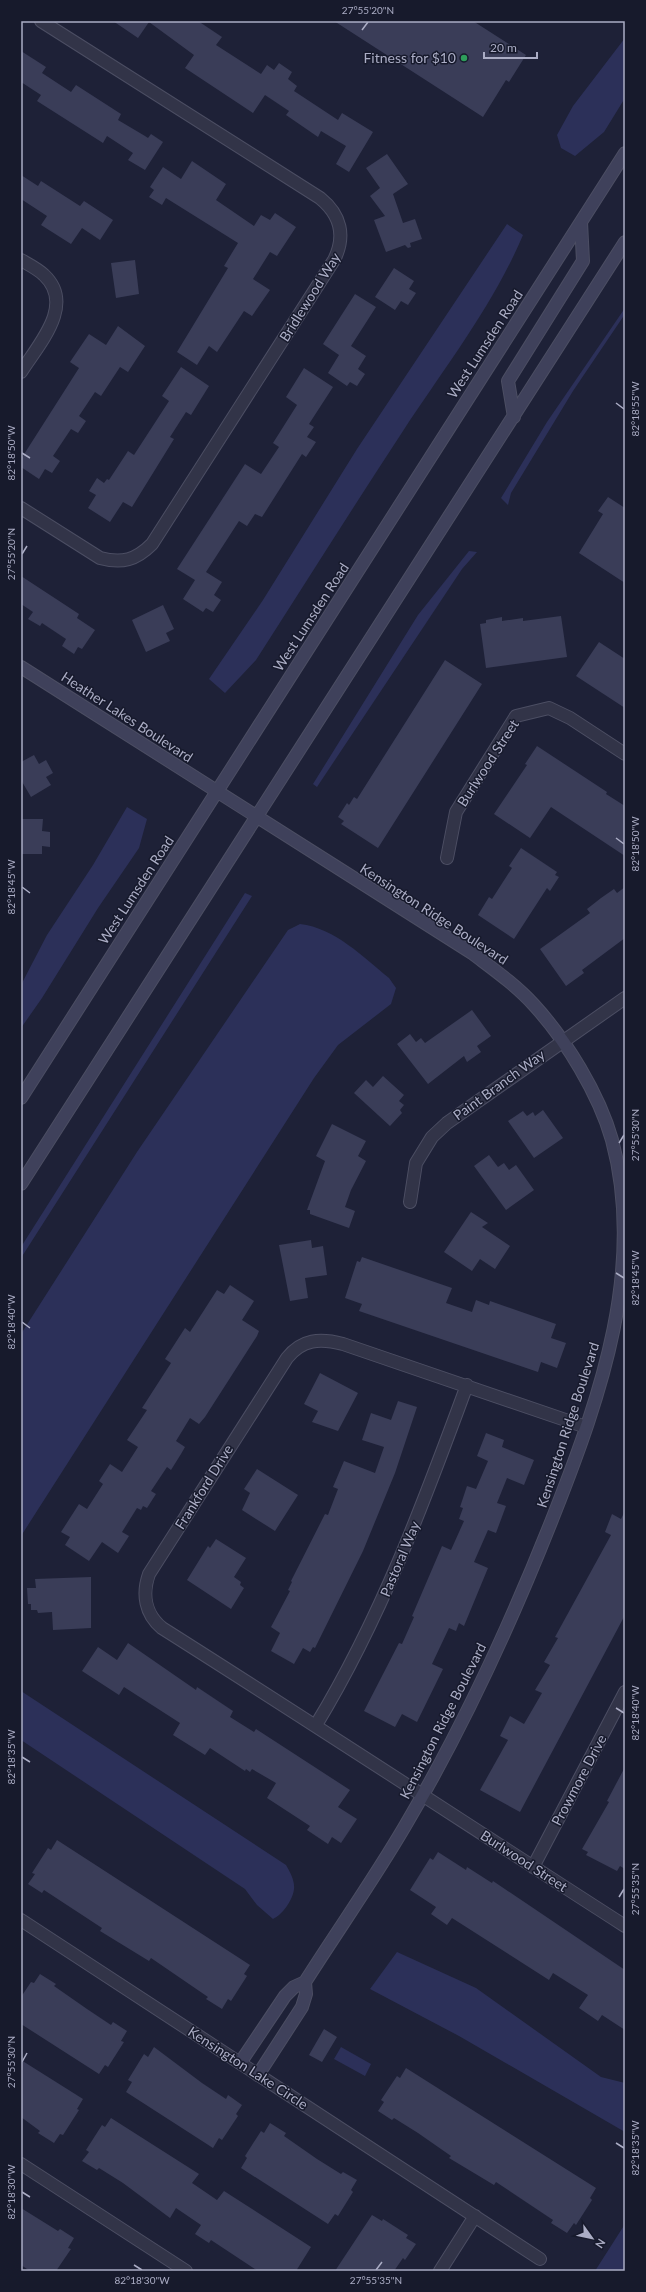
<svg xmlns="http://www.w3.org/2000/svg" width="646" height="2292" font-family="Lato,sans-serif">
<rect width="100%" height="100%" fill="#1e2137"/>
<path fill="#2c3059" d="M625,38V98L604,132L575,156L561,148L557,135L573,106Z
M507,224L523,235C493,306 445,367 403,431C353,507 305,584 256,660L225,693L209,679L263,600L357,449Z
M625,308V314L573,391L511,493L508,505L501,498L547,422Z
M469,551L477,552L462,569L317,787L313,784L418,615Z
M127,807L147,819L139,848L98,908L42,998L21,1028V985L47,935L93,865Z
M245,893L252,896L21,1258V1247Z
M300,924C335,928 363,957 389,978L396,988L391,1004L338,1045L314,1078L21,1536V1334L137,1152L288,930Z
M21,1691L286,1865C290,1872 295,1881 294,1889C293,1900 282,1915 273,1919L257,1905L245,1889L21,1740Z
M397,1952L476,1988L601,2077L625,2083V2132L459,2036L370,1989Z
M341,2047L371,2064L365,2076L334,2059Z
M625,2224V2271H595Z"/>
<path fill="#3a3d58" d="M113,21H198L222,37L216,45L261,74L267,65L274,70L279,63L292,72L288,79L297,86L294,91L338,120L342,113L373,132L349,172L336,164L346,146L321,131L318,137L286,115L289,111L265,95L253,113L185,68L194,55L149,22L138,38Z
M334,21H473L526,55L509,82L506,80L483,117Z
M21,51L46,67L42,73L71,92L76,85L121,114L118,120L145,136L148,138L151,134L163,142L145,170L128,160L133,153L107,136L103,143L37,101L41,95L21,82Z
M387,154L408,184L393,194L403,223L415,219L422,239L410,243L411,247L408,248L405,245L386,252L374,220L385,216L370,196L380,188L366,168Z
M192,161L226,184L216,200L254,226L261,215L270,220L275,213L296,227L277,256L270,252L253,279L270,290L252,316L244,311L217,352L209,346L197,365L177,352L228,268L224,266L238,243L166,198L162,205L149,197L154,190L150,187L163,167L181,179Z
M21,175L38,186L41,181L80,206L84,201L113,220L100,240L82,228L71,244L41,225L47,216L21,199Z
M135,260L139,294L116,298L111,263Z
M394,268L414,281L409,289L416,293L408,305L401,301L395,310L375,297Z
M355,294L376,307L351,346L366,356L358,369L365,374L357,386L350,382L347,386L328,373L339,355L323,344Z
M118,326L145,346L128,372L120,367L101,396L95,392L79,416L86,421L78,433L71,429L53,456L60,461L52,473L45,469L39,479L21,467V459L79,368L70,362L89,334L106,345Z
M181,367L209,386L191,415L186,412L170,437L174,439L132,507L123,502L110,522L88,508L96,495L89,491L97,478L104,483L107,479L109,480L128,451L134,455L169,401L162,396Z
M304,368L333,387L309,424L314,427L307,437L316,442L306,457L302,454L262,517L255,514L247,526L239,521L206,572L222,582L214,595L221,600L213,612L206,608L203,612L183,599L195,580L177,569L245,464L261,474L279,447L273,443L297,405L286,397Z
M608,497L625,508V583L579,553L603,514L598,511Z
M21,576L79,614L77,618L95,630L82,649L78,647L74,654L62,646L66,639L42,623L40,626L28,619L33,612L21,604Z
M163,605L174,629L166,633L170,641L146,652L132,620Z
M561,616L567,657L486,668L480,624L486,623V620L502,617V621L523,618V621Z
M599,642L625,659V708L576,676Z
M445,660L482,684L378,848L341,824L344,821L338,817L347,803L349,805L354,797L357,799Z
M537,746L607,792L606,794L625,806V856L551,807L530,838L494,814L527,765L525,764Z
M34,755L39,764L46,760L53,773L46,777L51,785L31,797L21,780V762Z
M21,819H43L42,831L50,832V847L42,846V854H21Z
M521,848L557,872L555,875L559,877L550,891L547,888L514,939L478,915L489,897L492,899L512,868L509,866Z
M625,887V938L582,970L584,973L566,986L540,949L590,913L587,909L601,898L614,889L617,893Z
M472,1010L491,1036L477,1046L481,1052L467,1062L464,1056L428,1084L397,1044L410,1034L416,1042L421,1038L425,1043Z
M383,1076L404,1095L399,1101L404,1105L400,1110L402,1113L390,1126L354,1093L366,1080L373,1087Z
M543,1110L563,1138L534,1158L508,1121L523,1111L527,1116L533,1112L535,1116Z
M332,1124L366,1141L358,1156L366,1161L351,1190L345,1207L355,1211L349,1228L310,1214V1210H307L325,1161L316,1156Z
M489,1155L498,1167L504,1163L509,1170L516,1165L534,1190L506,1210L474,1166Z
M471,1212L488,1223L482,1227L510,1246L495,1269L480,1259L472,1271L444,1252Z
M311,1240L312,1248L323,1246L327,1275L305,1278L308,1298L290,1301L279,1245Z
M362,1257L452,1288L446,1303L472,1312L476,1300L489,1305L490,1301L556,1324L551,1338L566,1343L557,1368L541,1362L538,1372L359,1311L362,1304L345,1298L357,1261L360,1262Z
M230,1285L254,1301L242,1320L259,1331L257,1336L205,1417L199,1424L190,1418L176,1441L185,1447L181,1454L171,1470L167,1467L151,1491L156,1494L147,1508L143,1506L141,1510L137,1508L122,1532L129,1536L118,1553L102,1542L89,1561L65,1545L70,1537L61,1532L79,1504L87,1509L103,1484L99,1481L110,1464L122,1472L138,1447L127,1440L147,1410L142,1408L171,1363L165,1359L185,1328L190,1332L217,1290L224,1294Z
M320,1373L358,1393L338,1431L312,1422L318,1411L304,1404Z
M398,1401L417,1407L395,1473L363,1551L315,1648L313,1647L310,1652L303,1648L294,1664L271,1651L280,1633L271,1627L290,1591L288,1590L292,1582L291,1581L325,1514L328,1515L338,1489L333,1487L344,1461L375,1473L384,1447L362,1440L371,1413L391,1420Z
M486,1433L504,1440L502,1447L534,1460L524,1485L507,1478L497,1503L506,1506L496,1533L488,1530L474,1562L488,1568L464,1626L459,1623L456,1631L449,1628L432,1664L443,1669L417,1722L402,1714L395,1727L364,1711L399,1643L402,1644L414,1617L412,1616L442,1546L451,1550L464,1521L459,1519L463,1508L460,1507L467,1486L476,1489L488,1461L477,1456Z
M257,1469L298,1495L275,1531L242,1510L250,1493L244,1489Z
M625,1511V1615L520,1812L480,1790L508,1740L500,1736L510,1716L524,1724L542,1693L535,1690L550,1665L544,1662L558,1638L555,1637L611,1535L605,1532L612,1514L621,1519Z
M216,1539L246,1558L234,1577L241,1582L240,1585L244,1588L231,1609L187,1580L208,1546L210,1548Z
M91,1577V1628L53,1630L52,1612L38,1613L37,1610H31V1604H28L27,1588H36L35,1579Z
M128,1643L196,1690L197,1687L233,1711L230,1717L254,1732L256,1729L350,1790L338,1807L357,1819L341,1843L332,1837L328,1844L307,1830L310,1826L267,1798L276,1783L252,1769L250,1772L246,1769L245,1771L210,1748L205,1755L173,1735L180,1723L124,1687L119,1695L82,1671L98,1647L117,1660Z
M625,1767V1869L620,1866L617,1871L586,1855L588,1852L582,1849L609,1802L607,1801Z
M57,1840L250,1965L244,1974L247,1976L231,2001L228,1999L222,2009L206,1999L208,1997L151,1958L149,1961L100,1931L102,1928L44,1890L42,1893L28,1884L35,1874L32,1873L48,1848L51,1850Z
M438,1852L466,1870L467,1867L492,1883L493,1881L625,1970V2030L602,2015L598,2021L579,2008L588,1995L553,1973L549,1980L452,1918L447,1925L431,1914L436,1907L410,1890L430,1858L433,1860Z
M40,1974L56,1984L54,1986L87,2009L111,2025L113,2022L127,2031L121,2041L124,2042L108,2067L105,2065L99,2074L21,2024V1997L31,1982L34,1983Z
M324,2029L337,2037L322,2062L309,2055Z
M154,2047L202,2083L226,2099L228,2095L242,2105L236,2114L238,2116L222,2140L219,2138L213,2148L126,2092L132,2082L128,2080L144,2054L148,2057Z
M21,2060L83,2099L77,2109L79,2110L63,2135L60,2134L54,2143L38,2133L40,2131L21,2117Z
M406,2068L596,2188L590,2198L592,2200L576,2225L574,2223L567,2233L551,2223L553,2220L496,2182L494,2185L449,2158L451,2156L418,2133L394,2118L392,2120L378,2111L384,2102L381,2100L397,2076L400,2078Z
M111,2118L199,2174L192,2183L217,2200L224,2191L311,2247L296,2271H258L211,2240L209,2243L195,2234L201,2225L176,2208L170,2218L123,2183L99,2168L97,2170L82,2161L89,2152L86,2150L102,2125L105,2127Z
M270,2123L286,2133L284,2136L317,2159L341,2174L343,2172L357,2180L351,2190L353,2192L338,2216L335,2214L328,2224L241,2168L247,2158L245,2156L261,2131L264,2133Z
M21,2208L58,2231L60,2229L74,2238L68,2248L71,2249L56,2271H30L21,2265Z
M372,2215L382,2221L383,2219L408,2235L406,2238L416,2244L405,2260L403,2258L394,2271H335Z"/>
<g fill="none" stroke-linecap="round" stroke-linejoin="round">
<g stroke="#4c4e63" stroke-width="14">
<path id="street" d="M21,260C28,264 38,269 44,275C76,305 38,345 21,372
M21,508L100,558C122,564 136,560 152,544L334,260C346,236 341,215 320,198L41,21
M447,858L456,812L516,716L549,708L570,718L625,754
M410,1202L416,1163L432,1137L447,1123L625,998
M586,1427L343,1344C320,1338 302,1339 287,1358L149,1574C142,1594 145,1614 162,1628C317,1726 471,1827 625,1926
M316,1725C381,1618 424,1502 467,1385
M533,1867L625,1692
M21,1920L540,2259
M21,2164L186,2271
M440,2271L475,2216"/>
</g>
<g stroke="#4c4e63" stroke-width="14">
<path id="secondary" d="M514,417L508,381L583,261L581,222
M21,667L472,953C493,969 516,985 534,1005C566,1040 599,1094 612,1140C646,1266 601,1395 555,1512C513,1619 464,1726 405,1826C374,1879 338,1930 305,1982L294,1987L285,1996L240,2063
M21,1098L625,153
M21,1184L625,242
M258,2075L302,2007L306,1994L305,1982"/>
</g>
<use href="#street" stroke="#323448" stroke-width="12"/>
<use href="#secondary" stroke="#3f415b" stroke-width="12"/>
</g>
<path fill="none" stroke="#abadc5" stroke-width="1.5" d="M362,30L368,22M616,403L624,409M22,453L30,458M22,554L27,546M616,838L624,844M22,887L30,893M619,1143L624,1135M616,1273L624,1278M22,1322L30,1328M616,1708L624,1713M22,1757L30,1762M619,1897L624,1889M22,2062L27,2053M616,2143L624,2148M22,2192L30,2197M134,2265L142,2270M376,2270L382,2262"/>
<circle fill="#2e9e5b" stroke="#171a2c" stroke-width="1.5" cx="464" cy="58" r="4"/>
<g text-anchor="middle" stroke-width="3" stroke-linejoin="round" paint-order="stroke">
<g font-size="14" fill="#abadc5" stroke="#171a2c" text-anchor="end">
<text x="456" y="63">Fitness for $10</text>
</g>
<g font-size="14" fill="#abadc5" stroke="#171a2c">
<text transform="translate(310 297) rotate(-58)" y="5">Bridlewood Way</text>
<text transform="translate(485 344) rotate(-57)" y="5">West Lumsden Road</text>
<text transform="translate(311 617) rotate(-57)" y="5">West Lumsden Road</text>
<text transform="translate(127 717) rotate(33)" y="5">Heather Lakes Boulevard</text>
<text transform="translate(488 763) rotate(-57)" y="5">Burlwood Street</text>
<text transform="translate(136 890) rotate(-57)" y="5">West Lumsden Road</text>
<text transform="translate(434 914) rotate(33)" y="5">Kensington Ridge Boulevard</text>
<text transform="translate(499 1085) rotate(-36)" y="5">Paint Branch Way</text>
<text transform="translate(568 1425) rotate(-72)" y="5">Kensington Ridge Boulevard</text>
<text transform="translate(204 1487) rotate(-58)" y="5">Frankford Drive</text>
<text transform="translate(400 1559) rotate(-67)" y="5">Pastoral Way</text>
<text transform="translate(443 1721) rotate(-63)" y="5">Kensington Ridge Boulevard</text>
<text transform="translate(579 1780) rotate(-62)" y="5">Prowmore Drive</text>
<text transform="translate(524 1861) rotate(33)" y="5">Burlwood Street</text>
<text transform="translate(248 2068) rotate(33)" y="5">Kensington Lake Circle</text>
</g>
</g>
<rect width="646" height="2292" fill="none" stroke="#171a2c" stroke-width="44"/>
<g transform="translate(592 2238) rotate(123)" stroke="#171a2c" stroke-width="3" paint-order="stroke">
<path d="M0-3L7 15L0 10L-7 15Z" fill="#abadc5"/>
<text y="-6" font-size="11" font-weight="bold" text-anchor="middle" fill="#abadc5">N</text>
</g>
<path d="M484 52v6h53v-6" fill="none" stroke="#abadc5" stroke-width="2"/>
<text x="490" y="52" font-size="12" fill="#abadc5" stroke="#171a2c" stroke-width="3" paint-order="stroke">20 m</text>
<rect x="22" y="22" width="602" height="2248" fill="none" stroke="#abadc5" stroke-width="1.5"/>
<g font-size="10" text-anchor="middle" fill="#abadc5">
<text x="368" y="14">27°55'20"N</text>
<text transform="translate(635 409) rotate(-90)" y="4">82°18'55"W</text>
<text transform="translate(11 453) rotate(-90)" y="4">82°18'50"W</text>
<text transform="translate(11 554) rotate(-90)" y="4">27°55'20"N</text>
<text transform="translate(635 844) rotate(-90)" y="4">82°18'50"W</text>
<text transform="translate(11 887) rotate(-90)" y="4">82°18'45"W</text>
<text transform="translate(635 1135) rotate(-90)" y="4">27°55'30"N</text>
<text transform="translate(635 1278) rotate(-90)" y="4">82°18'45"W</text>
<text transform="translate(11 1322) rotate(-90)" y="4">82°18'40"W</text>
<text transform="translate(635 1713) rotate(-90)" y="4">82°18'40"W</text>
<text transform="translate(11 1757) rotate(-90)" y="4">82°18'35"W</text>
<text transform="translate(635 1889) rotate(-90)" y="4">27°55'35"N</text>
<text transform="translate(11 2062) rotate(-90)" y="4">27°55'30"N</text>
<text transform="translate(635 2148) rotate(-90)" y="4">82°18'35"W</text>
<text transform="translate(11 2192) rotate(-90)" y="4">82°18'30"W</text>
<text x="142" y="2284">82°18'30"W</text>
<text x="376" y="2284">27°55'35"N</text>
</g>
</svg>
